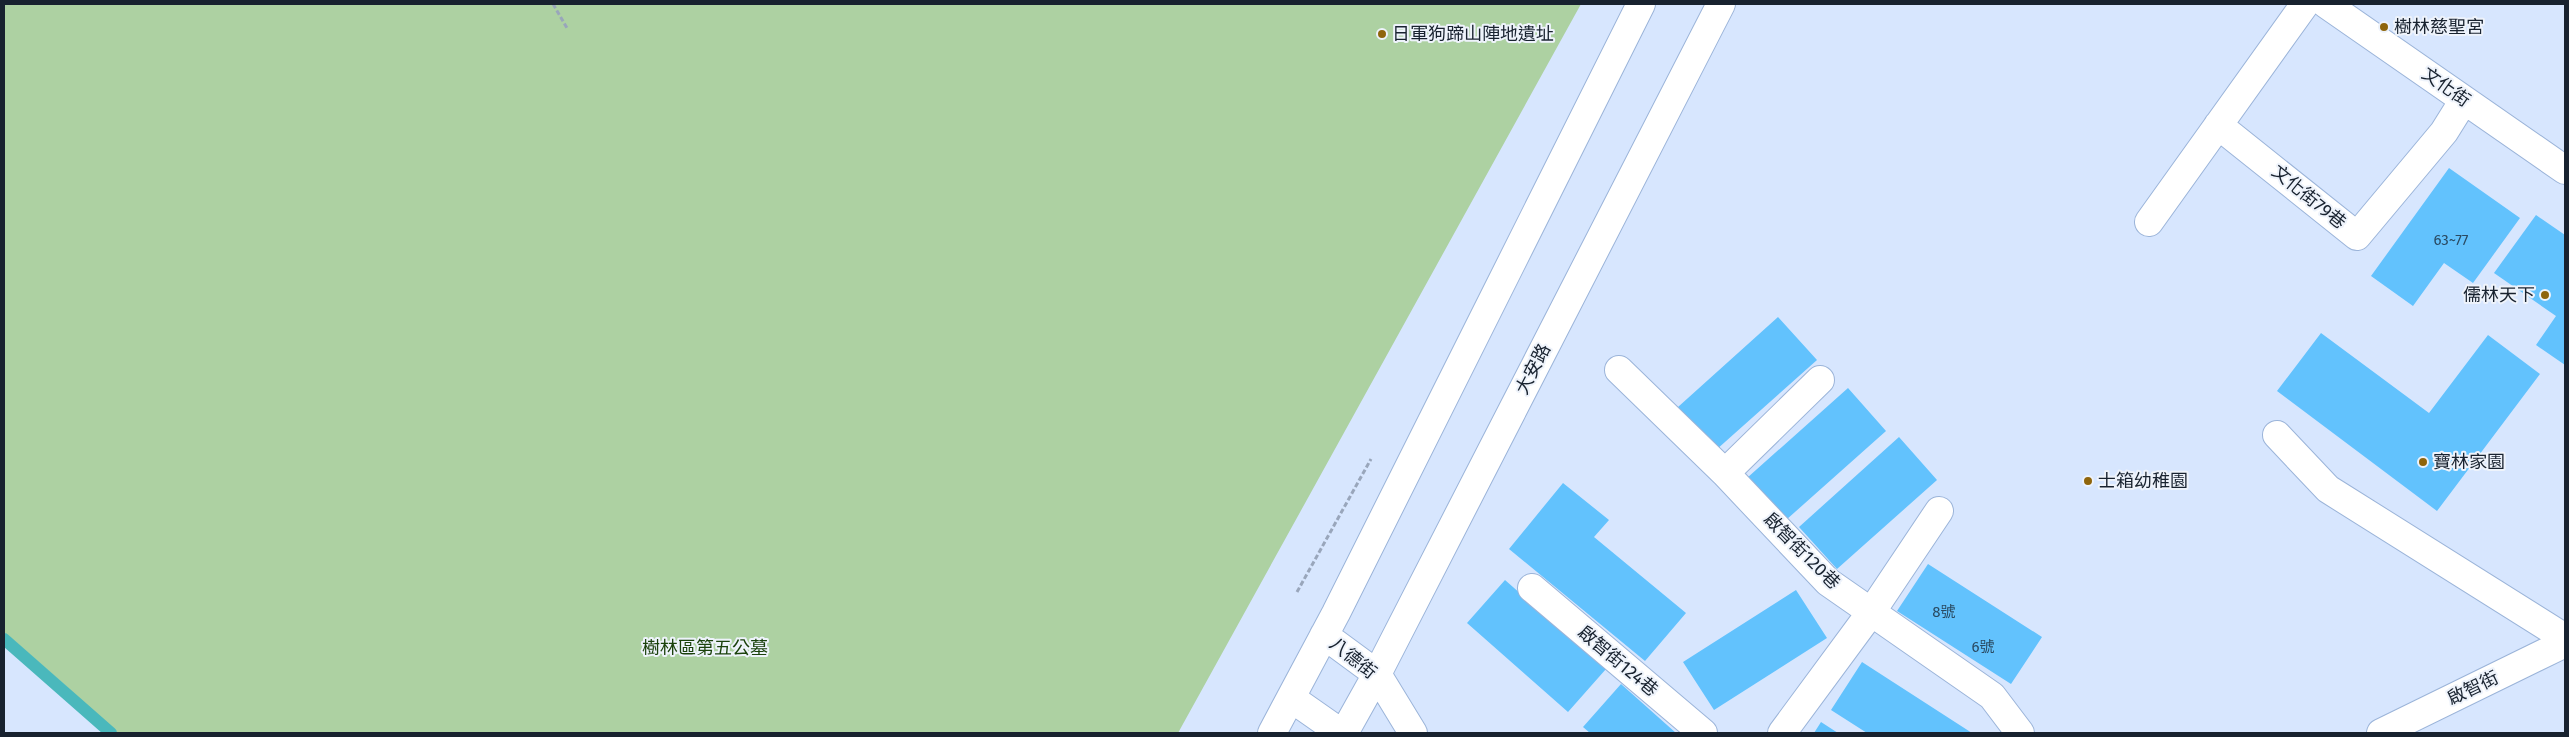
<svg xmlns="http://www.w3.org/2000/svg" width="2569" height="737" font-family="'Fira Sans','Noto Sans TC',sans-serif">
<rect width="100%" height="100%" fill="#d7e6fe"/>
<path fill="#add1a2" d="M4,4H1581L1178,733H116L65,685L4,632Z"/>
<g fill="none" stroke-linecap="round" stroke-linejoin="round">
<path stroke="#4ab8bc" stroke-width="12" d="M4,639L111,733"/>
</g>
<path fill="#62c2fd" d="M2449,168L2520,218L2473,283L2444,263L2413,306L2371,276Z
M2536,215L2565,235V365L2536,345L2556,316L2494,273Z
M1778,317L1817,360L1716,450L1678,407Z
M2321,333L2429,413L2488,335L2540,374L2437,511L2277,391Z
M1848,388L1886,431L1786,520L1747,478Z
M1899,437L1937,480L1837,569L1799,527Z
M1563,483L1609,520L1594,537L1686,613L1645,661L1509,549Z
M1928,564L2042,637L2011,684L1897,611Z
M1505,580L1606,669L1568,712L1467,623Z
M1796,590L1827,638L1714,710L1683,662Z
M1862,662L1972,733H1867L1831,710Z
M1621,684L1676,733H1590L1583,727Z
M1821,722L1838,733H1814Z"/>
<g fill="none" stroke-linecap="round" stroke-linejoin="round">
<g stroke="#9bb4d9" stroke-width="30">
<path id="minor" d="M2326,4L2565,170
M2218,125L2357,236L2444,132L2464,100
M2149,222L2305,4
M1619,370L1725,473L1828,582L1992,696L2020,733
M2277,435L2328,489L2565,638
M1725,473L1820,380
M1532,588L1703,733
M1324,635L1377,674L1413,733
M1291,698L1341,733
M1272,733L1336,613L1641,4
M1344,733L1377,674L1721,4
M1782,733L1872,611L1939,511
M2381,733L2565,643"/>
</g>
<path stroke="#99a6bb" stroke-width="3" stroke-dasharray="5 2.5" stroke-linecap="butt" d="M553,4L567,28
M1297,592L1371,459"/>
<use href="#minor" stroke="#fff" stroke-width="28"/>
</g>
<g fill="#8f650c" stroke="#eef3fb" stroke-width="2">
<circle cx="2384" cy="27" r="5"/>
<circle cx="1382" cy="34" r="5"/>
<circle cx="2545" cy="295" r="5"/>
<circle cx="2423" cy="462" r="5"/>
<circle cx="2088" cy="481" r="5"/>
</g>
<g text-anchor="middle" stroke-width="4" stroke-linejoin="round" paint-order="stroke">
<g font-size="15" fill="#2a4a62">
<text x="2451" y="245">63~77</text>
<text x="1944" y="617">8號</text>
<text x="1983" y="652">6號</text>
</g>
<g font-size="18" fill="#18222f" stroke="#eef3fb" text-anchor="start">
<text x="2394" y="33">樹林慈聖宮</text>
<text x="1392" y="40">日軍狗蹄山陣地遺址</text>
<text x="2535" y="301" text-anchor="end">儒林天下</text>
<text x="2433" y="468">寶林家園</text>
<text x="2098" y="487">士箱幼稚園</text>
</g>
<g font-size="18" fill="#18222f" stroke="#eef3fb">
<text transform="translate(2446 87) rotate(35)" y="6">文化街</text>
<text transform="translate(2309 197) rotate(39)" y="6">文化街79巷</text>
<text transform="translate(1533 369) rotate(-63)" y="6">大安路</text>
<text transform="translate(1802 551) rotate(45)" y="6">啟智街120巷</text>
<text transform="translate(1353 658) rotate(39)" y="6">八德街</text>
<text transform="translate(1618 661) rotate(40)" y="6">啟智街124巷</text>
<text transform="translate(2473 688) rotate(-26)" y="6">啟智街</text>
</g>
<g font-size="18" fill="#1b420c" stroke="#eef3fb">
<text x="705" y="654">樹林區第五公墓</text>
</g>
</g>
<rect width="2569" height="737" fill="none" stroke="#18222f" stroke-width="10"/>
</svg>
